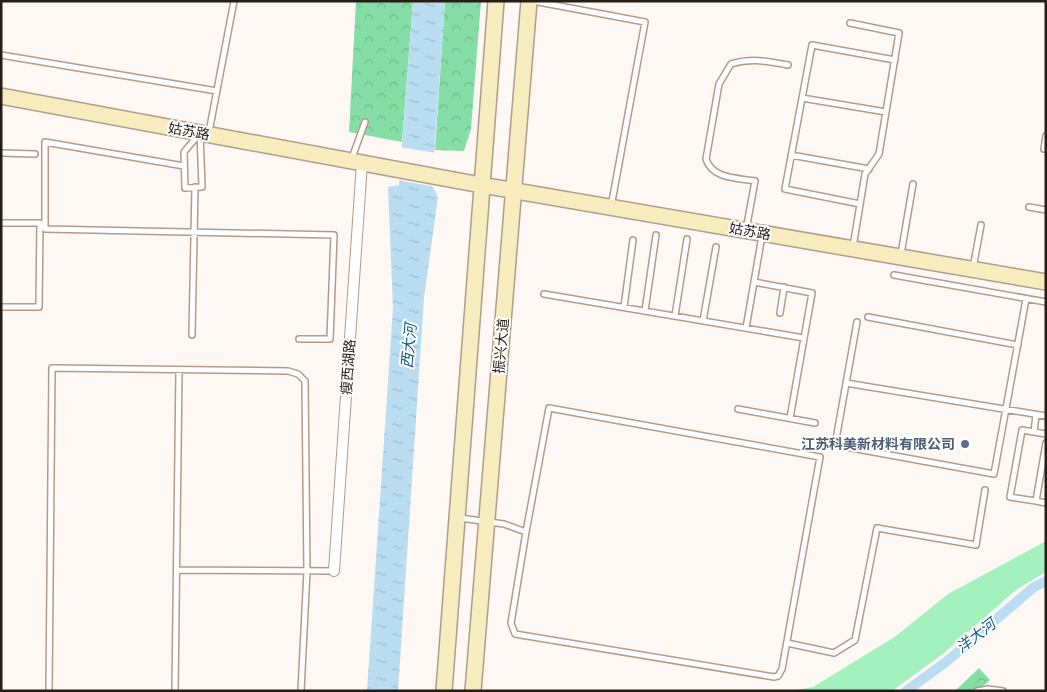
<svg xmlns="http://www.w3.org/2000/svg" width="1047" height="692" font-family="'Fira Sans Condensed','Noto Sans SC',sans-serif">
<defs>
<pattern id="forest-crowns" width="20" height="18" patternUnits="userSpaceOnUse" patternTransform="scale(1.25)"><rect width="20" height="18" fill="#84dea6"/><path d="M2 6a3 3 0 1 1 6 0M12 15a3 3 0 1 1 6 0" fill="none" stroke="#72be8e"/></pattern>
<pattern id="water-ripples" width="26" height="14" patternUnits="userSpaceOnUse" patternTransform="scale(1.25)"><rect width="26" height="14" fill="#baddf2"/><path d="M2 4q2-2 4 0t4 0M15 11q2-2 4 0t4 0" fill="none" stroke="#a0bdcf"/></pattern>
</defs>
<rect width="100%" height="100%" fill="#fdf8f4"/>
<path fill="#a3f1bf" d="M1046,541V572L1016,590L943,654L892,691H791L813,687L896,636L948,594Z"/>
<path fill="url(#forest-crowns)" d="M356,1H413L402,142L349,132Z
M445,1H481L471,129L464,151L435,150Z
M979,668L990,680L978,691H955Z"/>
<path fill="url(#water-ripples)" d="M413,1H445L432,185L438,197L424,298L398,691H367L393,308L388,187L399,185Z"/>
<path fill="#fdf8f4" d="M399,147L437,153L436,187L397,180Z"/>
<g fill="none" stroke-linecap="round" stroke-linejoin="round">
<path stroke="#baddf2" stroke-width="10" d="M906,691L946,662L1034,587L1046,581"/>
<g stroke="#b39b8b" stroke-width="8">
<path id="lane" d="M533,1L645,22L611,207
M850,23L899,33L879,154L865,174L853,247
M1,55L217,91
M802,98L886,112
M209,132L234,1
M200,133L202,187L185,188L184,152Z
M1046,136L1044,149H1046
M1,153L35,154
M791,155L869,169
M352,158L365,122
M184,166L45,142V229L334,235L330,339H299
M860,204L785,189L812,45L895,60
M1029,207L1046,210
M1,223H40L39,307H1
M746,230L755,181C738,178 712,179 706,159L719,84L731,64C751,58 768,61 788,65
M901,254L913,184
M973,268L981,225
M894,275L1046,302
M754,282L812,293L790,418
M544,294L804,338
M624,307L633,240
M645,311L656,235
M780,313L784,287
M675,316L687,239
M868,317L1018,345
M703,321L716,247
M857,322L835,445L994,474L1026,299
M746,328L762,236
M192,335L195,187
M846,383L1046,416
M738,409L815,423
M1034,432L1036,415
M1046,434L1022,430L1010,497L1036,501L1046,443
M1036,501L1046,503
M460,518L504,524L526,532L549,408L820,457L782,669L778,676L774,677L515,634L511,623L526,532
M177,570L334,571
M787,643L834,653L855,640L877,528L976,545L985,490
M49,691L52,368L288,371L298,374L305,381L307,571L301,691
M175,691L179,370
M977,691L988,689L1003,691"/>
</g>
<g stroke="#b39b8b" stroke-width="12">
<path id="street" d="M334,571L362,163"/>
</g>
<g stroke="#b39b8b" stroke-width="18">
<path id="secondary" d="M1,96L481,185L1046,282
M444,691L496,1
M473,691L529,1"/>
</g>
<use href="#lane" stroke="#fff" stroke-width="5"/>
<use href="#street" stroke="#fff" stroke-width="10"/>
<use href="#secondary" stroke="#f6ecbd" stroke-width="15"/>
</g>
<circle fill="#5c6f8a" stroke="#fff" stroke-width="2" cx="965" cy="444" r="5"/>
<g text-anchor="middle" stroke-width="4" stroke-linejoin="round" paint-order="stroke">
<g font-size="14" fill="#261d17" stroke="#fff">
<text transform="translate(189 131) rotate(10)" y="5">姑苏路</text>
<text transform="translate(750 231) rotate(10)" y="5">姑苏路</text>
<text transform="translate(501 346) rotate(-85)" y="5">振兴大道</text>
<text transform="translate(348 367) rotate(-86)" y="5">瘦西湖路</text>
</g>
<g font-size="14" font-weight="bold" fill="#4e5e75" stroke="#fff" text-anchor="end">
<text x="955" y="449">江苏科美新材料有限公司</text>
</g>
<g font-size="15" font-style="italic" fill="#0d5b7e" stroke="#fff">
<text transform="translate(409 346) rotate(-85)" y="5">西大河</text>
<text transform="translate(976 636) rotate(-38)" y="5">洋大河</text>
</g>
</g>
<rect width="1047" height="692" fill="none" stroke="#261d17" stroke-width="5"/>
</svg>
